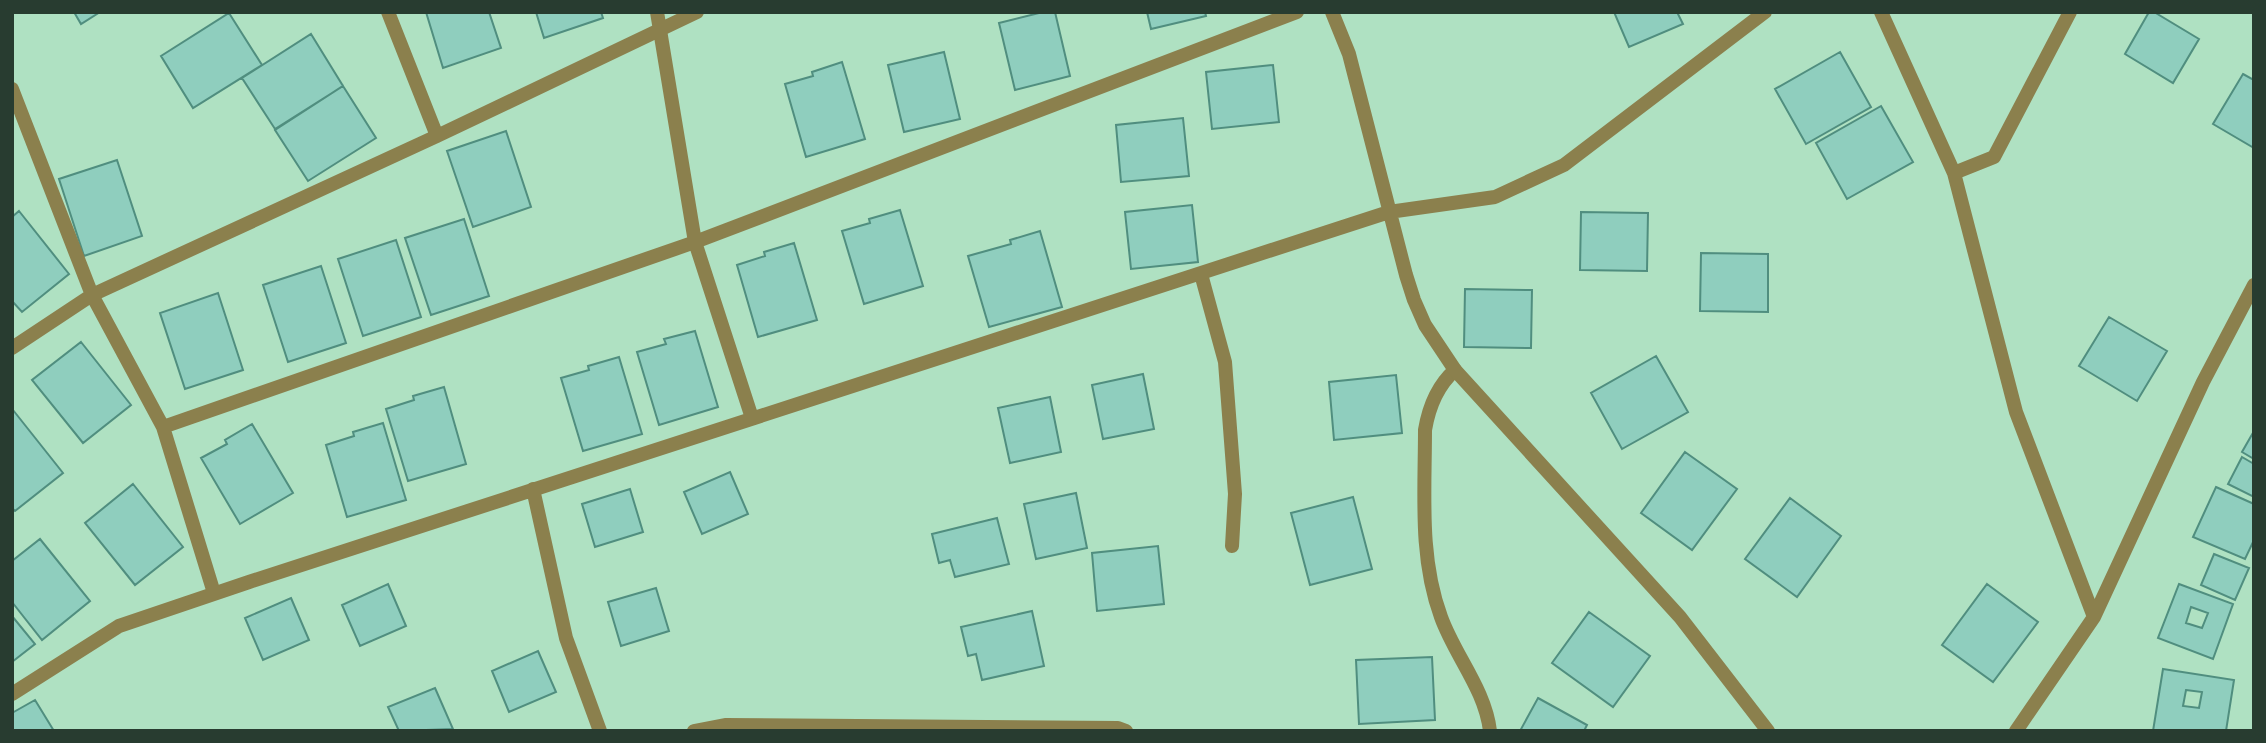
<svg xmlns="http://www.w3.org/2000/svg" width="2266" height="743" font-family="'Alegreya Sans',sans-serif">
<rect width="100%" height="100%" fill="#afe1c2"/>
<path fill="#8fcebe" stroke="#508e7f" stroke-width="2" fill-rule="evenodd" d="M74,12H100L81,24Z
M426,12H489L501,48L443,68Z
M536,12H601L603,18L544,38Z
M1043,12H1055L1070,76L1015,90L999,23Z
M1147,12H1205L1206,16L1151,29Z
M1614,12H1677L1683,24L1629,47Z
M2149,12H2154L2199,39L2173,83L2125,54Z
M229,13L262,65L193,108L161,56Z
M311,34L343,86L275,129L242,78Z
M944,52L960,119L904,132L888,65Z
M1840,52L1871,107L1806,144L1775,89Z
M842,62L865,139L806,157L785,84L813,76L812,72Z
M1273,65L1279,122L1212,129L1206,72Z
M2243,74L2254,80V148L2213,124Z
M343,86L376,138L308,181L275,130Z
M1881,106L1913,162L1847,199L1816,143Z
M1183,118L1189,176L1121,182L1116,125Z
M506,131L531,207L473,227L447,151Z
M117,160L142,236L84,256L59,179Z
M1192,205L1198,262L1131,269L1125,212Z
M900,210L923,286L864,304L842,231L870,223L869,219Z
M19,211L69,274L22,312L12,301V217Z
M1581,212L1648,213L1647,271L1580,270Z
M464,219L489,296L431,315L405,238Z
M1040,231L1062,307L989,327L968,256L1011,244L1010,240Z
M396,240L421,317L363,336L338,259Z
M794,243L817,320L758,337L737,265L765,256L764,252Z
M1701,253L1768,254V312L1700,311Z
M321,266L346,343L288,362L263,285Z
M1465,289L1532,290L1531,348L1464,347Z
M218,293L243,370L185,389L160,313Z
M2109,317L2167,351L2137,401L2079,366Z
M695,331L718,407L659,425L637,352L666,344L664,339Z
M81,342L131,405L83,443L32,380Z
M1656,356L1688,412L1622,449L1591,393Z
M619,357L642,434L583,451L561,378L589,370L588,366Z
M1143,374L1154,429L1103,439L1092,385Z
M1396,375L1402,433L1334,440L1329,382Z
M444,387L466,464L408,481L386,409L414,400L413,396Z
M1050,397L1061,452L1010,463L998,408Z
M13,410L63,473L15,511L12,508Z
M383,423L406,500L347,517L326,445L354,436L353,432Z
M252,424L293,493L240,524L201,458L227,444L225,440Z
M2254,431V459L2242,452Z
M1685,452L1737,489L1692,550L1641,513Z
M2242,457L2254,464V497L2228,484Z
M730,472L748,514L702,534L684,492Z
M133,484L183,547L135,585L85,523Z
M2216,487L2254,504V540L2245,559L2193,537Z
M630,489L643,532L595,547L582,504Z
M1076,493L1087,548L1036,559L1024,504Z
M1353,497L1372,569L1310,585L1291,513Z
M1790,498L1841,536L1797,597L1745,559Z
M997,518L1009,564L955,577L950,560L939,563L932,534Z
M40,539L90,601L42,640L12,602V561Z
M1158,546L1164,604L1097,611L1092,553Z
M2214,554L2249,568L2235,600L2201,585Z
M388,584L406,626L360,646L342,605Z
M1987,584L2038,622L1993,682L1942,645Z
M2179,584L2233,604L2213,659L2158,638ZM2191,607L2208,613L2202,628L2186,623Z
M656,588L669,631L621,646L608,602Z
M291,598L309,640L263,660L245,618Z
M1032,611L1044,666L982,680L976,654L968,656L961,627Z
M1589,612L1650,656L1613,707L1552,663Z
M12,616L35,644L12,662Z
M538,651L556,692L509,712L492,671Z
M1432,657L1435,720L1359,724L1356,660Z
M2163,669L2234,680L2226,731H2153ZM2186,690L2202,692L2199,708L2183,706Z
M435,688L453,729L399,731L388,707Z
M1538,698L1587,725L1584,731H1520Z
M35,700L54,731H12V713Z"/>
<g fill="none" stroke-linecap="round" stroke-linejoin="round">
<path stroke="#8b804d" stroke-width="14" d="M1201,274L1225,362L1235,494L1232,546
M1455,370C1437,386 1429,406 1425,430C1425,493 1419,558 1441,617C1455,656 1485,689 1490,731"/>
<path stroke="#8b804d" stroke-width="14" d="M388,12L437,136
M657,12L695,242L752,418
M1332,12L1349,54L1406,275L1414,300L1425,325L1455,370L1680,617L1768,731
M1881,12L1954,173L2016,412L2094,617
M12,89L92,295L163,427L214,593
M1954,173L1994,157L2070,12
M12,348L92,295L437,136L697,12
M163,427L695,242L1297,12
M533,489L566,638L600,731
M12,694L119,626L249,582L1389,212L1495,197L1564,165L1765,12
M694,731L725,725L1118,728L1126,731
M2016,731L2094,617L2203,382L2254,285"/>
</g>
<rect width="2266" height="743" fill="none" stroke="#283c30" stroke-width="28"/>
</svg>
